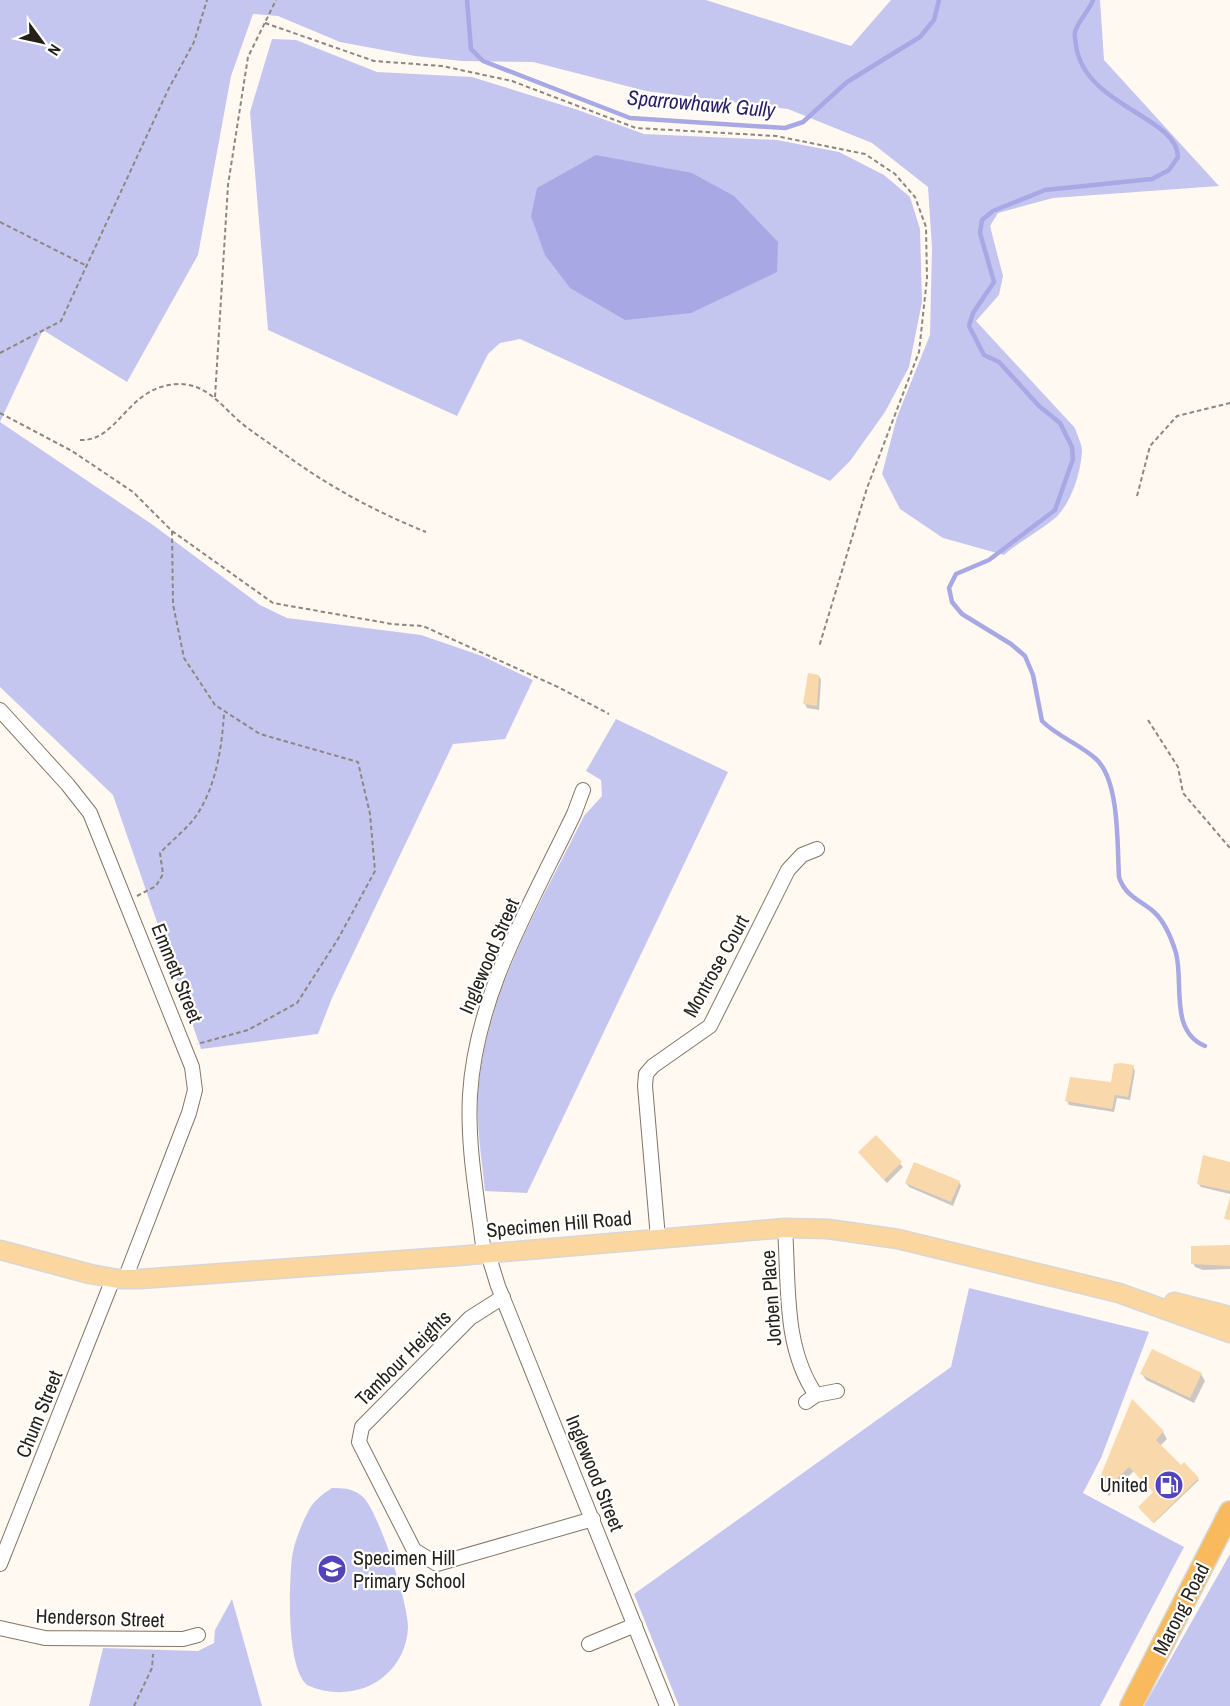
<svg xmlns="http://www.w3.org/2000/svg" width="1230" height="1706" font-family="'Archivo Narrow',sans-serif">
<rect width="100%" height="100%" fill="#fff9f2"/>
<path fill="#c5c6ef" d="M0,0H706L851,46L891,0H1100L1104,60L1219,186L1053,198L998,213L990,226L1003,276L999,295L976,321L1075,428C1077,435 1082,444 1082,451C1081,472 1071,505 1054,519C1038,532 1020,541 1004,555L943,538L900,509L882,474L897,417L930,335L932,248L928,187L872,143L788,109L646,91L533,62L462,61L415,56L340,42L278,16L253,14L231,76L198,255L127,382L43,330L0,422L153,525L260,605L287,618L421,635L482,656L533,680L505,739L453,744L332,998L318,1034L201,1049L113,795L0,687Z
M272,39L296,40L377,72L472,77L578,110L644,134L777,140L839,152L884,175L910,197L920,229L922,302L909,367L885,412L850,461L830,481L520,339L500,343L488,354L457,416L268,330L250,112Z
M616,719L728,772L527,1193L485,1191C482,1159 476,1127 478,1095C485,993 540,905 584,816L602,796L601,780L586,771Z
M969,1288L1149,1332L1101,1458L1083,1493L1184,1547L1100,1706H679L634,1594L951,1367Z
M332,1488C343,1488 352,1488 362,1496C378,1509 409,1605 408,1628C405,1679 353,1706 307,1685C286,1667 289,1585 292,1557C294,1544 301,1525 307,1514C312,1502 321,1495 332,1488Z
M1230,1554V1706H1144Z
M232,1599L262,1706H89L103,1648L198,1651L214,1643L215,1630Z"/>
<path fill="#a7a8e4" d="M596,155L692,173L734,196L778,242L777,272L691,313L625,320L570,288L545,255L531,216L537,188Z"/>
<path fill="#0003" d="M819,676L821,680L819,710L807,708L805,704Z
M1133,1067L1135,1071L1130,1100L1117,1098L1114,1112L1069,1105L1067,1101L1112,1084Z
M876,1137L903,1167L887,1183L862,1156Z
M1230,1163V1194L1201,1187L1198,1183Z
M959,1182L961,1186L953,1206L909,1187L906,1183Z
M1230,1247V1269L1203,1270L1195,1267L1193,1263Z
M1142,1374H1201L1205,1381L1194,1403L1146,1380Z
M1133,1402L1163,1432L1167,1439L1160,1446L1181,1467L1199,1480L1154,1523L1140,1509L1155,1492L1134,1471L1109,1496L1099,1482Z"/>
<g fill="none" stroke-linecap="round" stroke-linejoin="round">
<path stroke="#a7a8e4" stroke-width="4.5" d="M467,0L471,49L483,61L630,118L785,128L803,122L847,82L920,37L934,20L939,0
M1093,0C1089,11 1078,21 1075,32C1074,36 1076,42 1076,46C1085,106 1178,117 1178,157L1169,170L1152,179L1045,190L993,211L982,220L980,233L994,282L973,313L969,326L984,355L999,362L1039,406L1060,423L1072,447L1073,459L1055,510L989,560L956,574L949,588L952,602L962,614L1011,644L1025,656L1033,675L1042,721C1058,737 1080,744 1096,759C1120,781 1117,846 1119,877C1125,896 1140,900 1154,912C1165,922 1172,940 1176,953C1184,983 1169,1031 1205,1046"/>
</g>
<path fill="#f9d8ab" d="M808,673L819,675L817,706L803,704Z
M1121,1063L1134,1065L1128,1097L1115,1095L1112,1109L1065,1101L1070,1077L1111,1082L1114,1064Z
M876,1135L902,1162L884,1180L858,1152Z
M1203,1155L1230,1162V1191L1197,1184Z
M914,1162L960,1181L951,1202L905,1183Z
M1230,1197V1220L1224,1219Z
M1230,1245V1266L1191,1264V1246Z
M1152,1349L1202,1373L1190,1398L1140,1374Z
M1132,1399L1164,1431L1156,1440L1181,1465L1184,1462L1199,1478L1153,1523L1138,1507L1153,1492L1129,1467L1105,1490L1098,1482Z"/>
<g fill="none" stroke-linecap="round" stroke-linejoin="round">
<g stroke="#837666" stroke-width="16">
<path id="minor" d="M0,710L68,785L90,813L192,1067L195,1090L189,1113L125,1279
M785,1228C789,1285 783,1347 816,1395
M658,1238L645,1086L646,1074L653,1066L710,1026L788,870L802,855L817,849
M484,1254C478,1202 467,1148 470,1095C476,994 531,904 574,814L583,790
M488,1254L498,1286L667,1706
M503,1297L470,1318L362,1427L359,1442L414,1550L437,1564L593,1519
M806,1402L816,1395L837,1391
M0,1564L113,1279
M0,1628L45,1638L183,1639L198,1635
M589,1644L635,1625"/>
</g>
<g stroke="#d8d7d5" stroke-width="21">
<path id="major" d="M0,1250L90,1274L118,1279H140L458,1256L785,1228L828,1229L898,1239L1119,1293L1230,1333
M1174,1302L1230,1316"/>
</g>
<g stroke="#d8d7d5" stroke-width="24">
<path id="highway" d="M1131,1706L1230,1512"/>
</g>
<path stroke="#8d8780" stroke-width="2" stroke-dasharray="4.5 3" stroke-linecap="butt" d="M265,23L374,61L442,66L512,81L636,128L776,136L865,154L895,174L915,197L926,227L927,278L919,352L867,488L819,647
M0,222L87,266
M0,353L61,321L168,90L194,42L207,0
M215,397L228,185L248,57L276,0
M0,413L72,451L133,492L172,531L273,603L392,624L423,626L558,687L609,714
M80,440C119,442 127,385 179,384C206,384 220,404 239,421C253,433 268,442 283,453C328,486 374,511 426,532
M1137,496L1150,446L1177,416L1230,403
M172,531L173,604L184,658L215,705L260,734L358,762L370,814L375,871L338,939L297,1003L248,1030L197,1044
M1148,720L1178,767L1183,793L1230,848
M137,896L156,886L163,874L160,853C171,841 187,829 196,816C216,787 222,747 224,713
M134,1706L152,1668L153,1654"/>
<use href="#minor" stroke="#fff" stroke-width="14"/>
<use href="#major" stroke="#fbd69e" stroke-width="18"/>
<use href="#highway" stroke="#f9ba5d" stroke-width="21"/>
</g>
<defs>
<g id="fuel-disc" transform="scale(1.5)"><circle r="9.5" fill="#5443ba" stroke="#fff"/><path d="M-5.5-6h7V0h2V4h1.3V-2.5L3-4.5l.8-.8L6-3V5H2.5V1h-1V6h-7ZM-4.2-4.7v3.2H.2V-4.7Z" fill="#fff"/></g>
<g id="school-disc" transform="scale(1.5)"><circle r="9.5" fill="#5443ba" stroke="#fff"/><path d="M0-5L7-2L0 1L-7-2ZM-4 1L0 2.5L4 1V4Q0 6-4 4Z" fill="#fff"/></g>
</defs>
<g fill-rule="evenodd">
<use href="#fuel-disc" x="1169" y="1485"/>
<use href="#school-disc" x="332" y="1569"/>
</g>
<g text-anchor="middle" stroke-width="4.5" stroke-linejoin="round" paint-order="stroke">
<g font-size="20" fill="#241f18" stroke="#fff">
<text transform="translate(489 956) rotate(-67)" y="7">Inglewood Street</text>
<text transform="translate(716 966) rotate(-61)" y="7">Montrose Court</text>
<text transform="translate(177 973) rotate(68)" y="7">Emmett Street</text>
<text transform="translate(559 1224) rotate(-5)" y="7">Specimen Hill Road</text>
<text transform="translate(771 1298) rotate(-94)" y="7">Jorben Place</text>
<text transform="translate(403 1358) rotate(-45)" y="7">Tambour Heights</text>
<text transform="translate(39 1414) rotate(-68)" y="7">Chum Street</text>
<text transform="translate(595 1473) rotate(68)" y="7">Inglewood Street</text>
<text transform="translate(1181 1609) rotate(-63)" y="7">Marong Road</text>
<text transform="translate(100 1618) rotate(2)" y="7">Henderson Street</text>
</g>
<g font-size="20" fill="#241f18" stroke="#fff" text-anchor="end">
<text x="1148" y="1492">United</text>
<text x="353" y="1565" text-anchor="start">Specimen Hill<tspan x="353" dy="23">Primary School</tspan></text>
</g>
<g font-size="21" font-style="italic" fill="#281c62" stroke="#fff">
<text transform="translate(701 104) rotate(5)" y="7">Sparrowhawk Gully</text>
</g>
</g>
<g transform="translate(42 42) rotate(123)" stroke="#ffffff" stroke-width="4.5" paint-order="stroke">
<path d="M0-4.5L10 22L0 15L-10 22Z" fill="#241f18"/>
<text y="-9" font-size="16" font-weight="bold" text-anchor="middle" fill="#241f18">N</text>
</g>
</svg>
